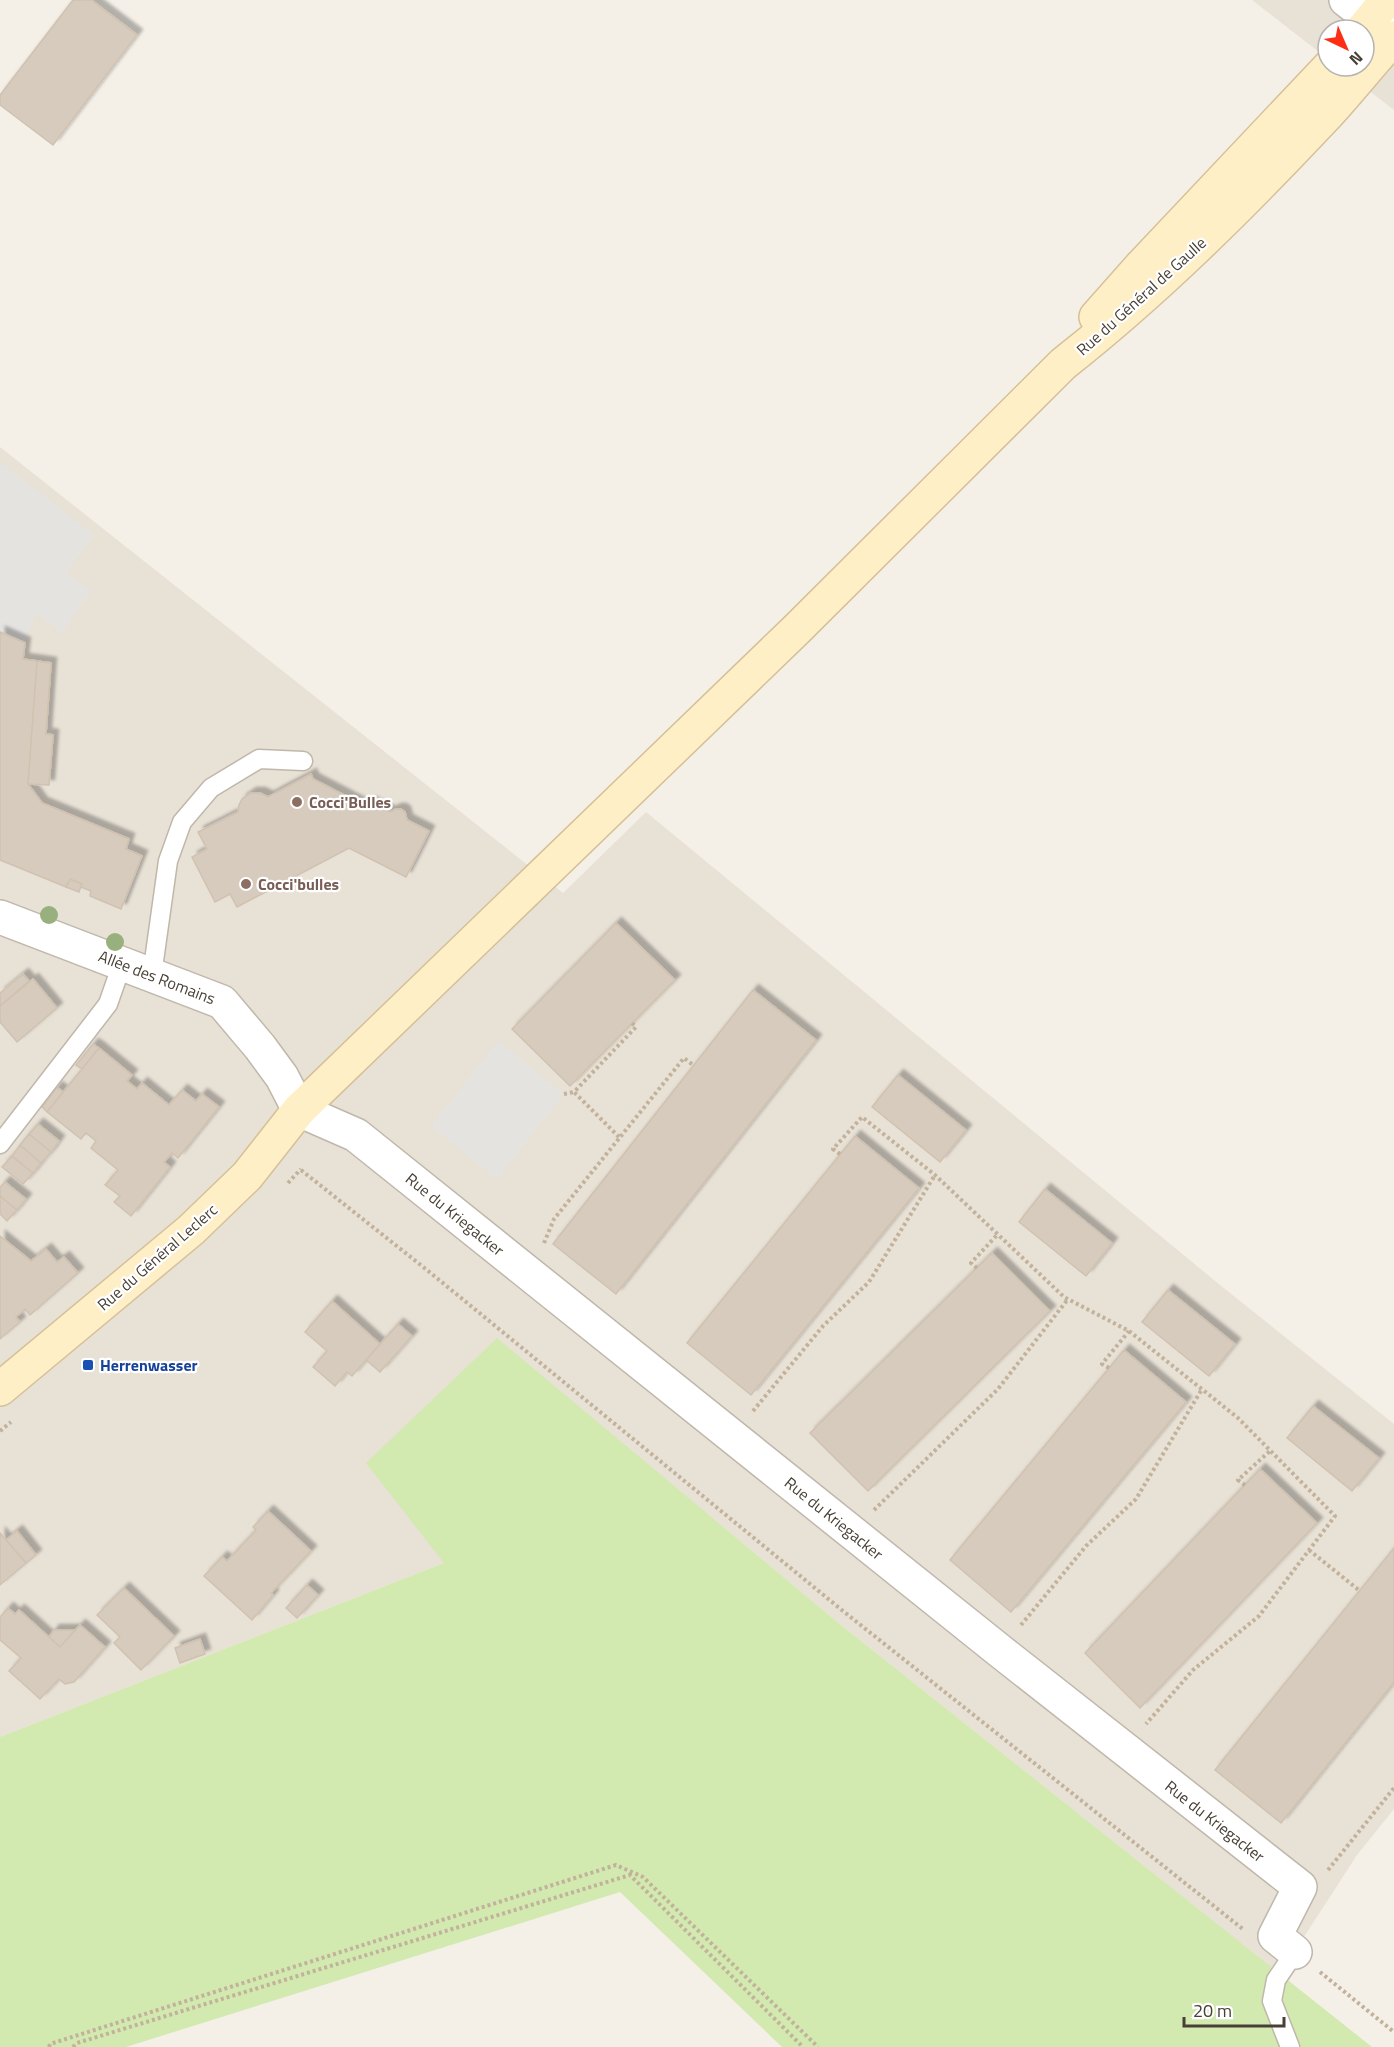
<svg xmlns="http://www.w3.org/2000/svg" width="1394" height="2047" font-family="'Titillium Web',sans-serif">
<defs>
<filter id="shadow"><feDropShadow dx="5.5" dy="-5.5" stdDeviation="1.5" flood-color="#0004"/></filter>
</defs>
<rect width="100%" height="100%" fill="#f4f0e8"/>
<path fill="#e8e1d6" d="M1252,0H1394V110L1337,66H1364V30H1328V59Z
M0,447L563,893L646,812L1220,1285L1394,1424V1809L1357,1855L1280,1974L836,1621L497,1339L444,1563L0,1737Z"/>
<path fill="#d2e9b0" d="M497,1338L836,1621L1372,2047H782L620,1892L126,2047H0V1737L444,1563L366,1463Z"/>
<path fill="#e5e3e0" d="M0,462L94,535L66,573L91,591L62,633L36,613L25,643L0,632Z
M498,1041L564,1094L497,1179L431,1126Z"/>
<path fill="#d6cbbd" stroke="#d1c2b0" stroke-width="1.5" filter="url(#shadow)" d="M73,0H91L137,35L53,145L0,105V95Z
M0,632L25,643L23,659L37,661L28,784L42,803L129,839L126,849L142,856L121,909L90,896L91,891L81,887L82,884L70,879L66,887L0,860Z
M37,661L51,663L46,734L53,735L49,785L28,784Z
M311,774L313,779L367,807L370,802L390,812L396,809H401L405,812L407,820L429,831L406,877L349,848L237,907L230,894L215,902L192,857L207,849L198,832L238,812L239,805L242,799L251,793H260L268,797Z
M70,879L82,884L79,892L66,887Z
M616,923L675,980L570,1086L512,1029Z
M23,974L29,981L0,1006V993Z
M33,979L57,1008L17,1042L0,1022V1006Z
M753,990L816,1040L616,1294L553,1244Z
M93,1044L99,1048L82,1069L76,1065Z
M99,1048L132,1075L127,1081L137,1089L142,1083L169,1105L182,1090L196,1101L202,1094L219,1107L178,1158L172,1153L164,1162L170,1167L131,1216L114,1202L120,1196L105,1185L118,1170L91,1148L96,1141L86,1133L81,1139L47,1112Z
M898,1075L966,1130L940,1162L872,1107Z
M57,1087L63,1092L47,1112L42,1107Z
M38,1124L59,1141L51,1152L29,1134Z
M29,1134L51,1152L41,1163L20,1145Z
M855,1136L919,1188L751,1395L687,1343Z
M20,1145L41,1163L33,1173L12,1156Z
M12,1156L33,1173L23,1184L2,1167Z
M5,1182L26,1199L17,1210L0,1196V1187Z
M1045,1189L1112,1243L1086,1276L1019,1222Z
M0,1196L17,1210L7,1221L0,1214Z
M0,1236L31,1261L46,1249L57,1262L64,1257L78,1273L30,1315L25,1309L16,1317L20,1322L0,1339Z
M992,1253L1050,1311L868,1491L810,1433Z
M1168,1290L1235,1344L1209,1376L1142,1322Z
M332,1301L380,1344L352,1376L347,1372L335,1386L313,1367L327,1351L305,1332Z
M398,1324L412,1336L380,1372L366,1360Z
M1124,1350L1186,1402L1011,1612L950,1560Z
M1313,1406L1379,1458L1352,1491L1287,1438Z
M1260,1469L1317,1523L1140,1708L1085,1653Z
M268,1511L311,1551L271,1593L273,1595L252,1620L204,1576L222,1557L227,1561L256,1530L253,1527Z
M17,1531L36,1555L26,1563L6,1540Z
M0,1533L26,1563L0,1585Z
M1394,1548V1682L1281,1823L1215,1770Z
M307,1585L318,1595L297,1618L286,1608Z
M124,1588L174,1636L141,1670L114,1643L120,1637L97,1615Z
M8,1608L15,1614L19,1610L60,1647L80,1625L105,1647L74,1682L65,1684L59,1679L40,1699L9,1671L21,1658L0,1640V1617Z
M54,1630H75L60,1647L49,1637Z
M200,1639L205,1654L180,1663L175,1648Z"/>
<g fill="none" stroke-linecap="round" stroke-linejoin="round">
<g stroke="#c0b7aa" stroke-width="21">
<path id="lane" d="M152,975L168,861L182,822L211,788L259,759L303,761
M0,1144L108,1004L122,964
M1290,2047L1272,2001L1276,1980L1295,1952"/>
</g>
<g stroke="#c0b7aa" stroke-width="36">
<path id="street" d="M1346,0L1393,36
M0,917L222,1002L260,1047L282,1077L299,1110L356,1135L1000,1651L1300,1887L1275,1936L1295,1952"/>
</g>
<g stroke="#d5c197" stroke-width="36">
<path id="secondary" d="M1362,30L1387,0
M1096,317L1142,265L1330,66
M0,1389L191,1230L247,1176L299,1110L797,629L1063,364C1157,290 1242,205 1325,117C1349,91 1370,64 1394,38"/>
</g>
<path stroke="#c2b29b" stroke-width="4" stroke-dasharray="3 3" stroke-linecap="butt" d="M564,1094L574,1092
M619,1137L574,1092L636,1027L632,1023
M840,1154L833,1149L862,1117L935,1175L1064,1297L1129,1331L1238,1418L1335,1516L1259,1616L1193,1670L1146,1724
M301,1170L427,1270L843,1611L1244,1930
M288,1183L301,1169
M544,1243L554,1219L684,1058L693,1065
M977,1268L971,1263L998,1234
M1109,1368L1102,1364L1129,1331
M753,1411L823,1326L869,1282L935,1175
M0,1431L11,1422
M1245,1485L1238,1480L1271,1450
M874,1510L998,1389L1068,1299
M1309,1550L1360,1591
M1021,1625L1086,1546L1136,1499L1202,1389
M1328,1870L1394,1788
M1320,1972L1394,2032
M49,2047L50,2044L616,1865L643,1877L818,2047
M73,2047L77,2043L630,1875L803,2047"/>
<use href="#lane" stroke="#fff" stroke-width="18"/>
<use href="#street" stroke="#fff" stroke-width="33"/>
<use href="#secondary" stroke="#ffefc7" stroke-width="33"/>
</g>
<g fill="#98b07e">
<circle cx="49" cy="915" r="9"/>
<circle cx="115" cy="942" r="9"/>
</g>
<g fill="#8d6e63" stroke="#fff" stroke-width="2">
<circle cx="297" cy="802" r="6"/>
<circle cx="246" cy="884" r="6"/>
</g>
<rect fill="#1a4fb4" stroke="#fff" stroke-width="2" x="82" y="1359" width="12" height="12" rx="3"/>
<g text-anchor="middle" stroke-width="4.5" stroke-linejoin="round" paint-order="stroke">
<g font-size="16" fill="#484036" stroke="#fff">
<text transform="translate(1141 296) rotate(-42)" y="6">Rue du Général de Gaulle</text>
<text transform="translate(157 977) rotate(21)" y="6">Allée des Romains</text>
<text transform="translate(455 1214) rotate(39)" y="6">Rue du Kriegacker</text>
<text transform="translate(157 1257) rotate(-41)" y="6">Rue du Général Leclerc</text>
<text transform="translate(834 1518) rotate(39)" y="6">Rue du Kriegacker</text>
<text transform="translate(1215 1821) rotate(38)" y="6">Rue du Kriegacker</text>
</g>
<g font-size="16" font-weight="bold" fill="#785e54" stroke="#fff" text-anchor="start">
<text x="309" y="808">Cocci'Bulles</text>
<text x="258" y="890">Cocci'bulles</text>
</g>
<g font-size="16" font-weight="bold" fill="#164399" stroke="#fff" text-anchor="start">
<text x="100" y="1371">Herrenwasser</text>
</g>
</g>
<g transform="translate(1346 48) rotate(136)"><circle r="28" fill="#ffffff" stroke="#b6b3af" stroke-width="1.5"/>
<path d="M0-4.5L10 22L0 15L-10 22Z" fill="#fd2d16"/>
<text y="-9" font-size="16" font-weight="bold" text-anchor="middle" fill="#484036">N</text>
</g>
<path d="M1184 2017v9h100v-9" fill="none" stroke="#484036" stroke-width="3"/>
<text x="1193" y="2017" font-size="18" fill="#484036" stroke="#ffffff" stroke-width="4.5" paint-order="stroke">20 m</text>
</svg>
